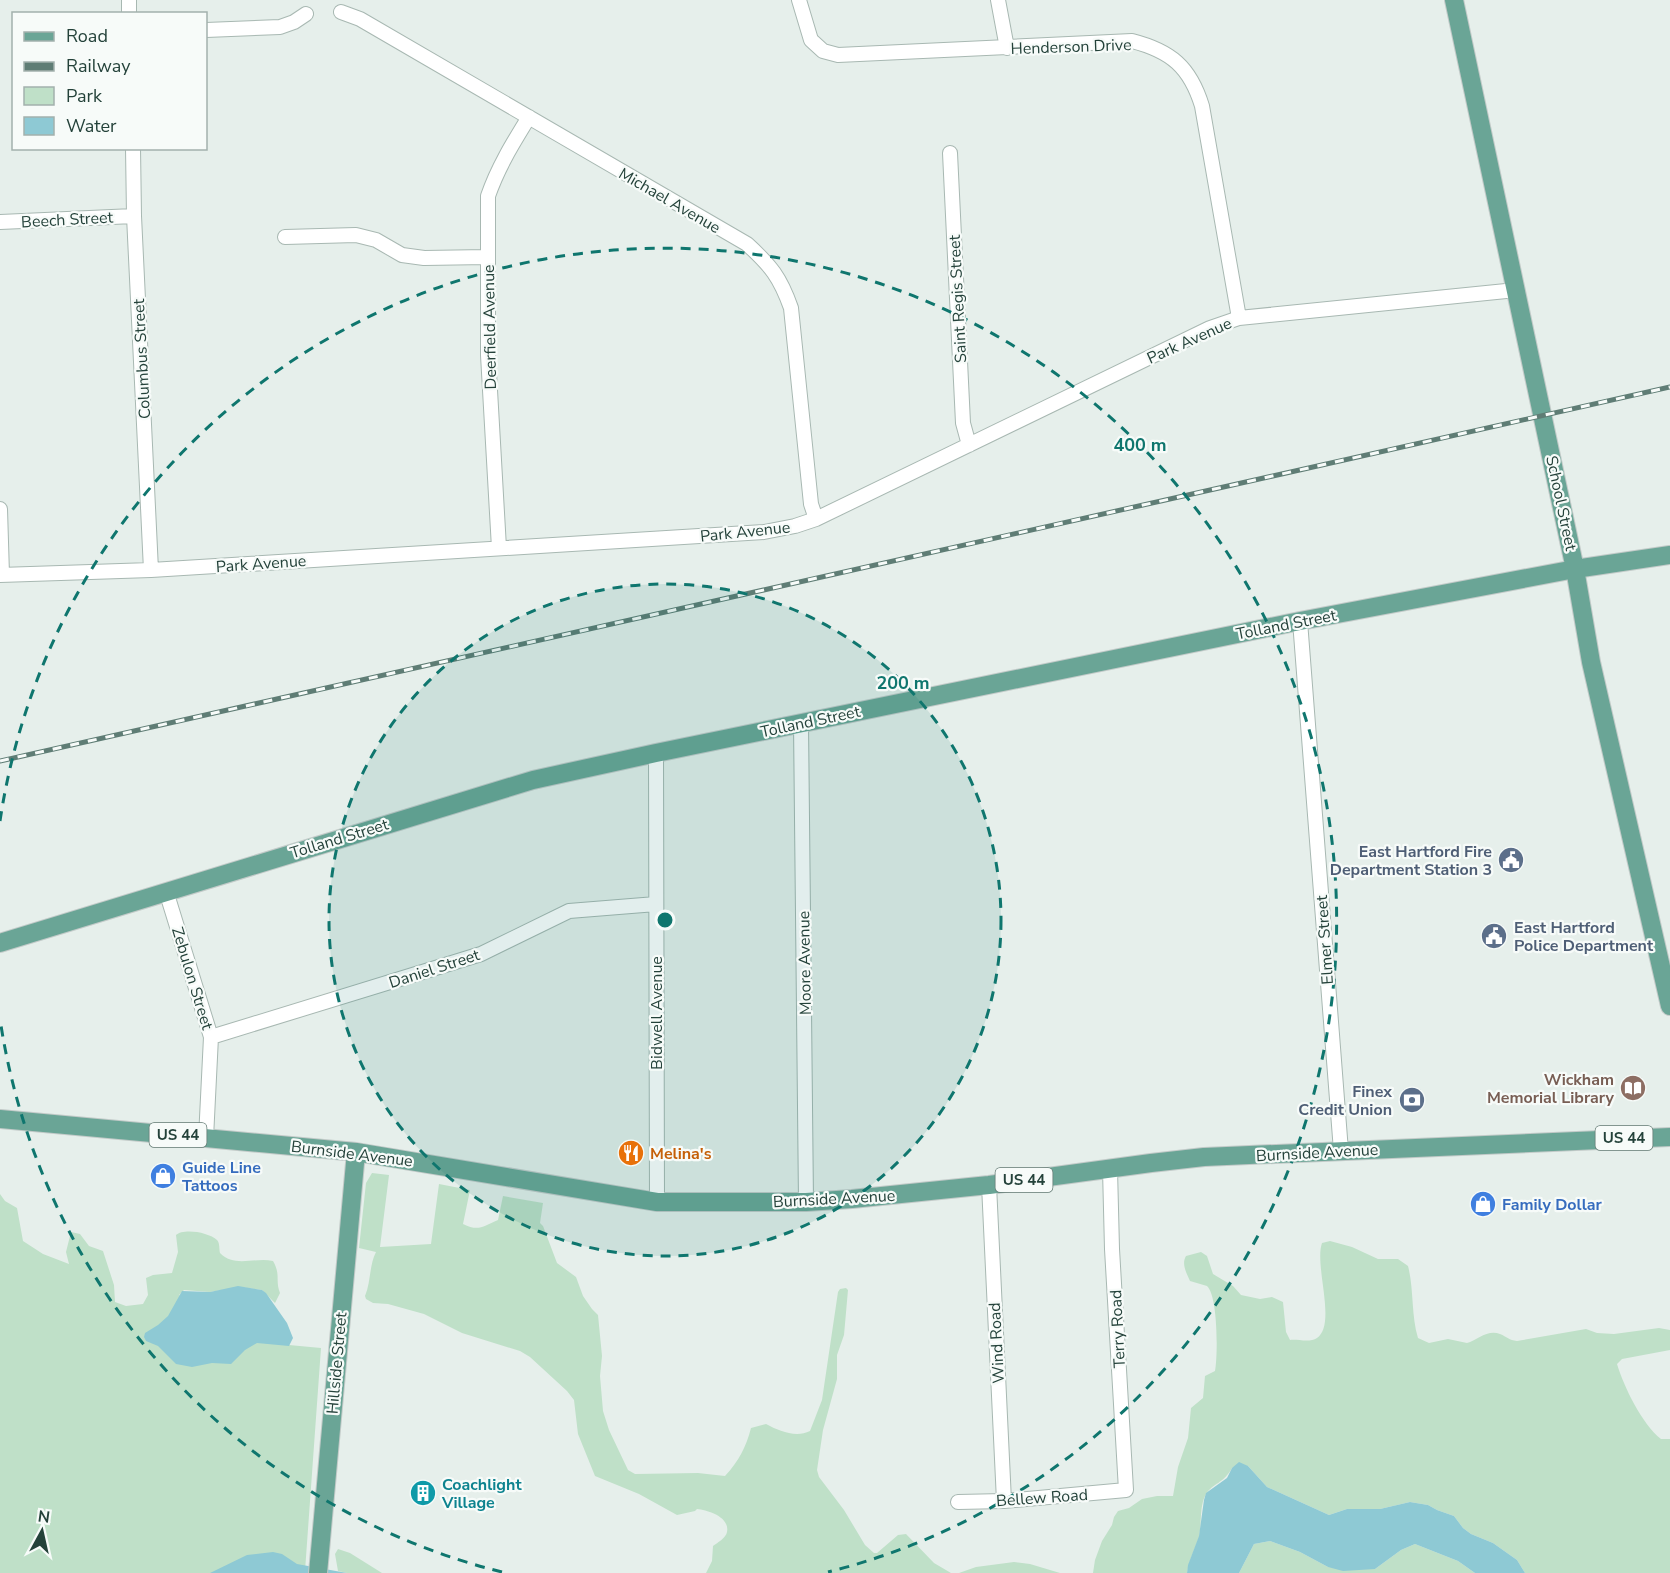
<svg xmlns="http://www.w3.org/2000/svg" width="1670" height="1573" font-family="'Nunito Sans',sans-serif">
<rect width="100%" height="100%" fill="#e6efeb"/>
<path fill="#bfe0c8" d="M372,1173L389,1175L380,1247L431,1244L439,1184L470,1190L463,1224C479,1232 483,1226 498,1220L503,1196L543,1203L540,1223L543,1226L557,1263L576,1277L583,1296L592,1309L598,1315L602,1356L600,1376L603,1411L609,1430L628,1470L635,1474L698,1473L725,1476C739,1461 746,1447 751,1428L766,1424C779,1431 796,1438 810,1431L822,1400L838,1292L840,1289L846,1288L848,1290L844,1335L837,1355V1379L823,1430L817,1470L819,1477L844,1510L865,1545L874,1553H877L898,1535L906,1534L934,1563L951,1573H706L712,1561L713,1546C717,1543 726,1538 727,1532C730,1517 708,1510 697,1509L695,1511L677,1515L639,1494L595,1476L578,1434L574,1400L567,1391L530,1357L520,1351L462,1333L424,1314L388,1304L373,1303L366,1299L365,1296C371,1282 369,1266 376,1252L359,1248L366,1183Z
M0,1194L5,1201L17,1208L23,1241L43,1254L69,1264L66,1252L71,1232L80,1234L89,1246L103,1251L114,1285L115,1302L126,1306L143,1304L148,1295L146,1278L153,1275L172,1273L178,1252L176,1235C183,1228 209,1232 217,1240C220,1243 219,1249 220,1253C234,1268 255,1257 273,1261C281,1275 275,1280 280,1293L275,1303L262,1290L240,1287L210,1292L184,1290L179,1295L289,1345L321,1348L305,1571L302,1573H0Z
M1330,1241L1352,1247L1378,1259H1398L1408,1266C1414,1289 1411,1315 1418,1338L1429,1343L1448,1339L1467,1343C1477,1340 1488,1329 1500,1334C1507,1337 1509,1340 1517,1341L1586,1329L1597,1333L1614,1334L1659,1328L1670,1330V1350L1622,1359L1617,1364C1624,1387 1642,1424 1661,1439H1670V1573H1525L1517,1560L1493,1543L1471,1534L1463,1528L1454,1516L1437,1510L1428,1505L1410,1502L1380,1509H1347L1329,1515L1267,1487L1248,1466L1232,1468C1224,1483 1212,1484 1206,1494C1199,1506 1202,1524 1199,1537C1195,1549 1189,1560 1187,1573H1093L1095,1560L1102,1541L1112,1525L1114,1517L1118,1511L1129,1508L1142,1499L1157,1496H1173L1178,1467L1188,1438L1191,1408L1203,1398L1205,1376L1215,1371C1218,1355 1218,1296 1207,1286L1190,1281C1187,1274 1181,1264 1186,1256L1201,1252L1207,1256L1213,1274L1233,1286L1241,1295L1260,1299L1272,1297L1283,1302L1286,1332L1290,1340C1298,1339 1310,1343 1317,1338C1337,1324 1314,1266 1322,1243Z
M1270,1541L1300,1552L1328,1567L1375,1569L1401,1550L1415,1544L1458,1561L1475,1573H1239L1254,1544Z
M338,1549L350,1553L382,1573H347L338,1571L335,1554Z
M1014,1562L1030,1564L1060,1573H959L976,1567Z"/>
<path fill="#8ec9d4" d="M238,1286L262,1290L266,1293L287,1323L293,1338L289,1346L257,1343L245,1350L231,1364L212,1363L192,1367L176,1364L158,1346L146,1341L144,1337L145,1333L158,1325L168,1316L182,1291L210,1292Z
M1239,1462L1248,1466L1267,1487L1329,1515L1347,1509H1380L1410,1502L1428,1505L1437,1510L1454,1516L1463,1528L1471,1534L1493,1543L1517,1560L1525,1573H1475L1458,1561L1415,1544L1401,1550L1375,1569L1343,1571L1328,1567L1300,1552L1270,1541L1254,1544L1239,1573H1187L1188,1565L1199,1536L1204,1500L1206,1493L1227,1478L1232,1468Z
M273,1552L282,1554L297,1564L347,1573H210L247,1555Z"/>
<g fill="none" stroke-linecap="round" stroke-linejoin="round">
<g stroke="#a8b8b2" stroke-width="16">
<path id="minor" d="M129,0V14
M799,0L811,40L823,51L838,55L1132,41C1171,51 1190,67 1202,106L1239,318
M998,0L1007,48
M341,12L360,19L747,244C771,266 780,277 791,308L811,504L816,519
M206,30L280,27L294,22L306,14
M133,148L134,216L151,570
M950,153L963,423L969,445
M0,222L134,216
M285,237L356,235L376,240L402,255L424,258L487,257
M0,509L2,575
M499,548L488,355V196C498,167 513,143 529,117
M0,575L151,570L764,532L795,526L816,519L1210,328L1239,318L1516,290
M1300,621L1341,1151
M801,723L806,1202
M656,753L657,1202
M166,891L211,1037L206,1138
M211,1037L481,954L569,911L656,904
M989,1185L1004,1501
M958,1502L1004,1501L1126,1490L1112,1249L1110,1169"/>
</g>
<g stroke="#c2cac8" stroke-width="20">
<path id="major" d="M1454,0L1575,569L1591,662L1670,1006
M0,943L533,780L656,753L1300,621L1575,569L1670,555
M0,1119L356,1152L657,1202H806L852,1199L989,1185L1151,1163L1204,1157L1670,1137
M318,1573L356,1152"/>
</g>
<use href="#minor" stroke="#fff" stroke-width="14"/>
<use href="#major" stroke="#6aa596" stroke-width="18"/>
<g stroke="#5f7d75" stroke-width="5">
<path id="rail" d="M0,761L1670,387"/>
</g>
<use href="#rail" stroke="#f7fbf9" stroke-width="3" stroke-dasharray="9" stroke-linecap="butt"/>
</g>
<circle cx="665" cy="920" r="336" fill="#0f766e" fill-opacity=".12"/>
<g fill="none" stroke="#0f766e" stroke-width="3" stroke-dasharray="10 8">
<circle cx="665" cy="920" r="336"/>
<path d="M502 1572A672 672 0 0 1 0 1019M0 821A672 672 0 1 1 828 1572"/>
</g>
<defs>
<g id="civic-disc" transform="scale(1.35)"><circle r="9.5" fill="#5c6f8a" stroke="#f7fbf9"/><path d="M-.6-6.5H3V-4.5H.6V-3L4-1V1h2V6H-6V1h2V-1L-.6-3ZM-1.2 2.5V6h2.4V2.5Z" fill="#fff"/></g>
<g id="library-disc" transform="scale(1.35)"><circle r="9.5" fill="#8d6e63" stroke="#f7fbf9"/><path d="M-6-4Q-3-5.5-.7-3.5V5Q-3 3-6 4ZM6-4Q3-5.5 .7-3.5V5Q3 3 6 4Z" fill="#fff"/></g>
<g id="bank-disc" transform="scale(1.35)"><circle r="9.5" fill="#5c6f8a" stroke="#f7fbf9"/><path d="M-6-4H6V4H-6ZM0-2.3a2.3 2.3 0 1 0 0 4.6a2.3 2.3 0 1 0 0-4.6Z" fill="#fff"/></g>
<g id="restaurant-disc" transform="scale(1.35)"><circle r="9.5" fill="#e8710a" stroke="#f7fbf9"/><path d="M-5-6h1v4h1v-4h1v4h1v-4h1v5L-1.5 .5V6h-2V.5L-5-1ZM5-6V6H3V1.5H1.5Q1.5-4 5-6Z" fill="#fff"/></g>
<g id="shop-disc" transform="scale(1.35)"><circle r="9.5" fill="#3f7fe0" stroke="#f7fbf9"/><path d="M-5-2.5h2.3a2.7 3.5 0 0 1 5.4 0H5L5.5 6h-11ZM-1.5-2.5h3a1.5 2.3 0 0 0-3 0Z" fill="#fff"/></g>
<g id="building-disc" transform="scale(1.35)"><circle r="9.5" fill="#0f9aa8" stroke="#f7fbf9"/><path d="M-4-6H4V6H1V3H-1V6H-4ZM-2.5-4.3h1.7v1.8h-1.7ZM.8-4.3h1.7v1.8H.8ZM-2.5-1h1.7V.8h-1.7ZM.8-1h1.7V.8H.8Z" fill="#fff"/></g>
</defs>
<g fill-rule="evenodd">
<use href="#civic-disc" x="1511" y="860"/>
<use href="#civic-disc" x="1494" y="936"/>
<use href="#library-disc" x="1633" y="1088"/>
<use href="#bank-disc" x="1412" y="1100"/>
<use href="#restaurant-disc" x="631" y="1153"/>
<use href="#shop-disc" x="163" y="1176"/>
<use href="#shop-disc" x="1483" y="1204"/>
<use href="#building-disc" x="423" y="1493"/>
</g>
<g text-anchor="middle" stroke-width="4.5" stroke-linejoin="round" paint-order="stroke">
<g fill="#f7fbf9" stroke="#637a73" stroke-width="1.5">
<rect x="149.5" y="1123" width="57" height="24" rx="4.5"/>
<rect x="1595.5" y="1126" width="57" height="24" rx="4.5"/>
<rect x="995.5" y="1168" width="57" height="24" rx="4.5"/>
</g>
<g font-size="15" font-weight="bold" fill="#24423a">
<text x="178" y="1140">US 44</text>
<text x="1624" y="1143">US 44</text>
<text x="1024" y="1185">US 44</text>
</g>
<g font-size="16" fill="#24423a" stroke="#f7fbf9">
<text transform="translate(1071 46) rotate(-2)" y="6">Henderson Drive</text>
<text transform="translate(670 200) rotate(30)" y="6">Michael Avenue</text>
<text transform="translate(67 219) rotate(-3)" y="6">Beech Street</text>
<text transform="translate(957 299) rotate(-93)" y="6">Saint Regis Street</text>
<text transform="translate(489 327) rotate(-91)" y="6">Deerfield Avenue</text>
<text transform="translate(1189 340) rotate(-24)" y="6">Park Avenue</text>
<text transform="translate(141 359) rotate(-93)" y="6">Columbus Street</text>
<text transform="translate(1562 503) rotate(78)" y="6">School Street</text>
<text transform="translate(745 531) rotate(-6)" y="6">Park Avenue</text>
<text transform="translate(261 563) rotate(-4)" y="6">Park Avenue</text>
<text transform="translate(1286 624) rotate(-11)" y="6">Tolland Street</text>
<text transform="translate(810 721) rotate(-12)" y="6">Tolland Street</text>
<text transform="translate(339 838) rotate(-17)" y="6">Tolland Street</text>
<text transform="translate(1324 940) rotate(-94)" y="6">Elmer Street</text>
<text transform="translate(804 963) rotate(-91)" y="6">Moore Avenue</text>
<text transform="translate(434 968) rotate(-18)" y="6">Daniel Street</text>
<text transform="translate(193 978) rotate(73)" y="6">Zebulon Street</text>
<text transform="translate(656 1013) rotate(-90)" y="6">Bidwell Avenue</text>
<text transform="translate(1317 1152) rotate(-3)" y="6">Burnside Avenue</text>
<text transform="translate(352 1153) rotate(7)" y="6">Burnside Avenue</text>
<text transform="translate(834 1198) rotate(-3)" y="6">Burnside Avenue</text>
<text transform="translate(1117 1329) rotate(-93)" y="6">Terry Road</text>
<text transform="translate(996 1343) rotate(-93)" y="6">Wind Road</text>
<text transform="translate(336 1363) rotate(-85)" y="6">Hillside Street</text>
<text transform="translate(1042 1497) rotate(-4)" y="6">Bellew Road</text>
</g>
<g font-size="16" font-weight="bold" fill="#4e5e75" stroke="#f7fbf9" text-anchor="end">
<text x="1492" y="857">East Hartford Fire<tspan x="1492" dy="18">Department Station 3</tspan></text>
<text x="1514" y="933" text-anchor="start">East Hartford<tspan x="1514" dy="18">Police Department</tspan></text>
<text x="1392" y="1097">Finex<tspan x="1392" dy="18">Credit Union</tspan></text>
</g>
<g font-size="16" font-weight="bold" fill="#785e54" stroke="#f7fbf9" text-anchor="end">
<text x="1614" y="1085">Wickham<tspan x="1614" dy="18">Memorial Library</tspan></text>
</g>
<g font-size="16" font-weight="bold" fill="#c56008" stroke="#f7fbf9" text-anchor="start">
<text x="650" y="1159">Melina's</text>
</g>
<g font-size="16" font-weight="bold" fill="#366cbe" stroke="#f7fbf9" text-anchor="start">
<text x="182" y="1173">Guide Line<tspan x="182" dy="18">Tattoos</tspan></text>
<text x="1502" y="1210">Family Dollar</text>
</g>
<g font-size="16" font-weight="bold" fill="#0d838f" stroke="#f7fbf9" text-anchor="start">
<text x="442" y="1490">Coachlight<tspan x="442" dy="18">Village</tspan></text>
</g>
</g>
<circle cx="665" cy="920" r="9" fill="#0f766e" stroke="#f7fbf9" stroke-width="3"/>
<g font-size="18" text-anchor="middle" font-weight="bold" fill="#0f766e" stroke="#f7fbf9" stroke-width="4.5" stroke-linejoin="round" paint-order="stroke">
<text x="1140" y="451">400 m</text>
<text x="903" y="689">200 m</text>
</g>
<rect x="12" y="12" width="195" height="138" fill="#f7fbf9" stroke="#a3b1ad" stroke-width="1.5"/>
<rect x="24" y="32" width="30" height="9" fill="#6aa596" stroke="#a3b1ad" stroke-width="1.5"/>
<text x="66" y="42" font-size="18" fill="#24423a">Road</text>
<rect x="24" y="62" width="30" height="9" fill="#5f7d75" stroke="#a3b1ad" stroke-width="1.5"/>
<text x="66" y="72" font-size="18" fill="#24423a">Railway</text>
<rect x="24" y="87" width="30" height="18" fill="#bfe0c8" stroke="#a3b1ad" stroke-width="1.5"/>
<text x="66" y="102" font-size="18" fill="#24423a">Park</text>
<rect x="24" y="117" width="30" height="18" fill="#8ec9d4" stroke="#a3b1ad" stroke-width="1.5"/>
<text x="66" y="132" font-size="18" fill="#24423a">Water</text>
<g transform="translate(42 1531) rotate(8)" stroke="#f7fbf9" stroke-width="4.5" paint-order="stroke">
<path d="M0-4.5L10 22L0 15L-10 22Z" fill="#24423a"/>
<text y="-9" font-size="16" font-weight="bold" text-anchor="middle" fill="#24423a">N</text>
</g>
</svg>
